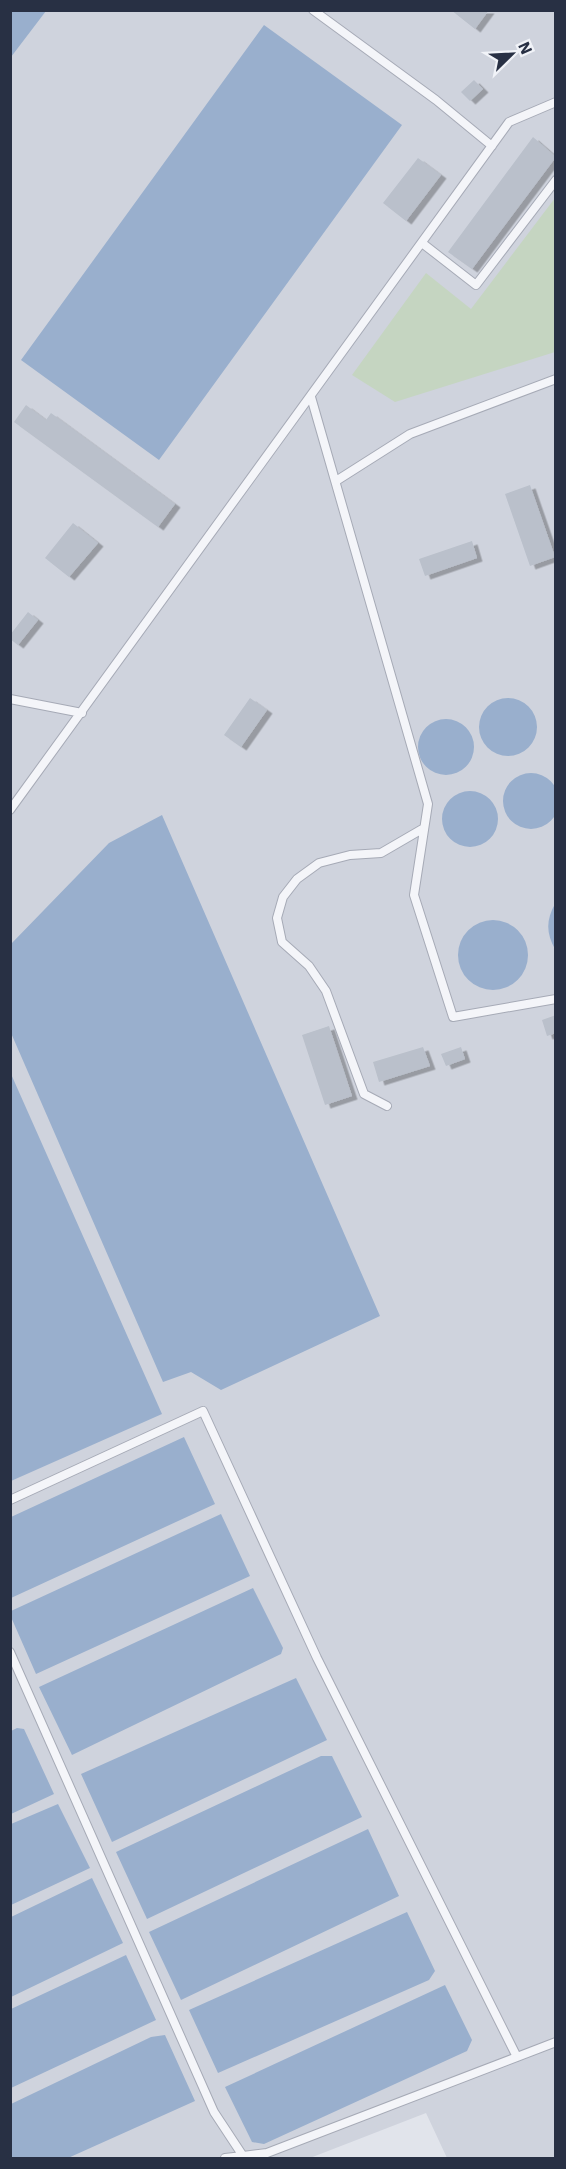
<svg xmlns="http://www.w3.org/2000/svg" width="566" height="2169" font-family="'IBM Plex Sans',sans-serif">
<defs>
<filter id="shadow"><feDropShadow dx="5.5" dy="3.5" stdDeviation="0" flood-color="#0004"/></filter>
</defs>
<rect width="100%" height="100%" fill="#e1e4eb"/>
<path fill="#cfd3dd" d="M11,11H555V2158H447L426,2113L310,2158H11Z"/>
<path fill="#c5d5c1" d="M555,198V352L395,402L352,375L426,273L471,309Z"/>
<path fill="#99afcd" d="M11,10L46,11L11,57L10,11Z
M264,25L402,125L159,460L21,360Z
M479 727a29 29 0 1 1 58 0a29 29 0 1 1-58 0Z
M418 747a28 28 0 1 1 56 0a28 28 0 1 1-56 0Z
M503 801a28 28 0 1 1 56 0a28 28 0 1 1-56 0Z
M442 819a28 28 0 1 1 56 0a28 28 0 1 1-56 0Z
M162,815L380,1316L221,1390L191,1372L163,1382L11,1033V944L109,843Z
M555,904V949C546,933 546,920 555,904Z
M458 955a35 35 0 1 1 70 0a35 35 0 1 1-70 0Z
M11,1074L162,1414L11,1481H10Z
M184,1437L215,1504L11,1598V1517Z
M221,1514L250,1576L36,1674L11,1617V1611Z
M253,1588L283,1648L281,1654L72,1755L39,1687Z
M296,1678L327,1740L112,1842L81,1774Z
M17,1728L24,1729L54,1794L11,1814V1731Z
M321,1756H332L362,1817L147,1919L116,1852Z
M58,1804L90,1868L11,1905V1824Z
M368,1829L399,1896L181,2000L149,1932Z
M92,1878L123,1943L11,1997V1917Z
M407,1912L435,1971L429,1980L218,2073L189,2010Z
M126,1955L156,2020L11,2088V2009Z
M445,1985L472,2040L467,2051L264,2144L252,2142L225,2087Z
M165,2035L195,2101L68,2158H11V2104L151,2037Z"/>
<path fill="#bac0cb" filter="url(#shadow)" d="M451,10H489L475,29Z
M474,80L483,89L470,101L461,92Z
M533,137L556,157L472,269L448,252Z
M418,158L441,175L406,221L383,203Z
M26,405L46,420L51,413L175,504L158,527L14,422Z
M530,485L555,557L530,566L505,494Z
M73,523L98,543L69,577L45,558Z
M472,541L477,558L425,576L419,559Z
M28,612L38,620L18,645L10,639V635Z
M250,698L267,710L241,747L224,735Z
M556,1015V1033L547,1036L542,1020Z
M329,1026L352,1096L325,1105L302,1035Z
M423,1047L430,1066L379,1082L373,1062Z
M461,1047L465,1059L446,1066L441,1054Z"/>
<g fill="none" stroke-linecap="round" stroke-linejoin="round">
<g stroke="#a6aab6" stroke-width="10">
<path id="lane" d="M313,10L436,100L492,146
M422,243L476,285L556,180
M311,397L428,804L414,895L453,1017L556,999
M336,481L410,434L556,379
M10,699L82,713
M10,810L509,122L556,102
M387,1106L364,1094L326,991L309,966L282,942L277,918L283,897L297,879L319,863L350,855L381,853L424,828
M10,1500L203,1411L317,1658L517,2057
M10,1652L214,2112L243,2156L225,2158
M243,2156L267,2153L556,2042"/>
</g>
<use href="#lane" stroke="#f4f5f9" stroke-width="8"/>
</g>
<rect width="566" height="2169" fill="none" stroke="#283044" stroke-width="24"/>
<g transform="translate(512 54) rotate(66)" stroke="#f1f3f8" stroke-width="4.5" paint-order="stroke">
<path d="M0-4.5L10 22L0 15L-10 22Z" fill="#283044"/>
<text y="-9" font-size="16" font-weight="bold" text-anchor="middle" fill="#283044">N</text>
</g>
</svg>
